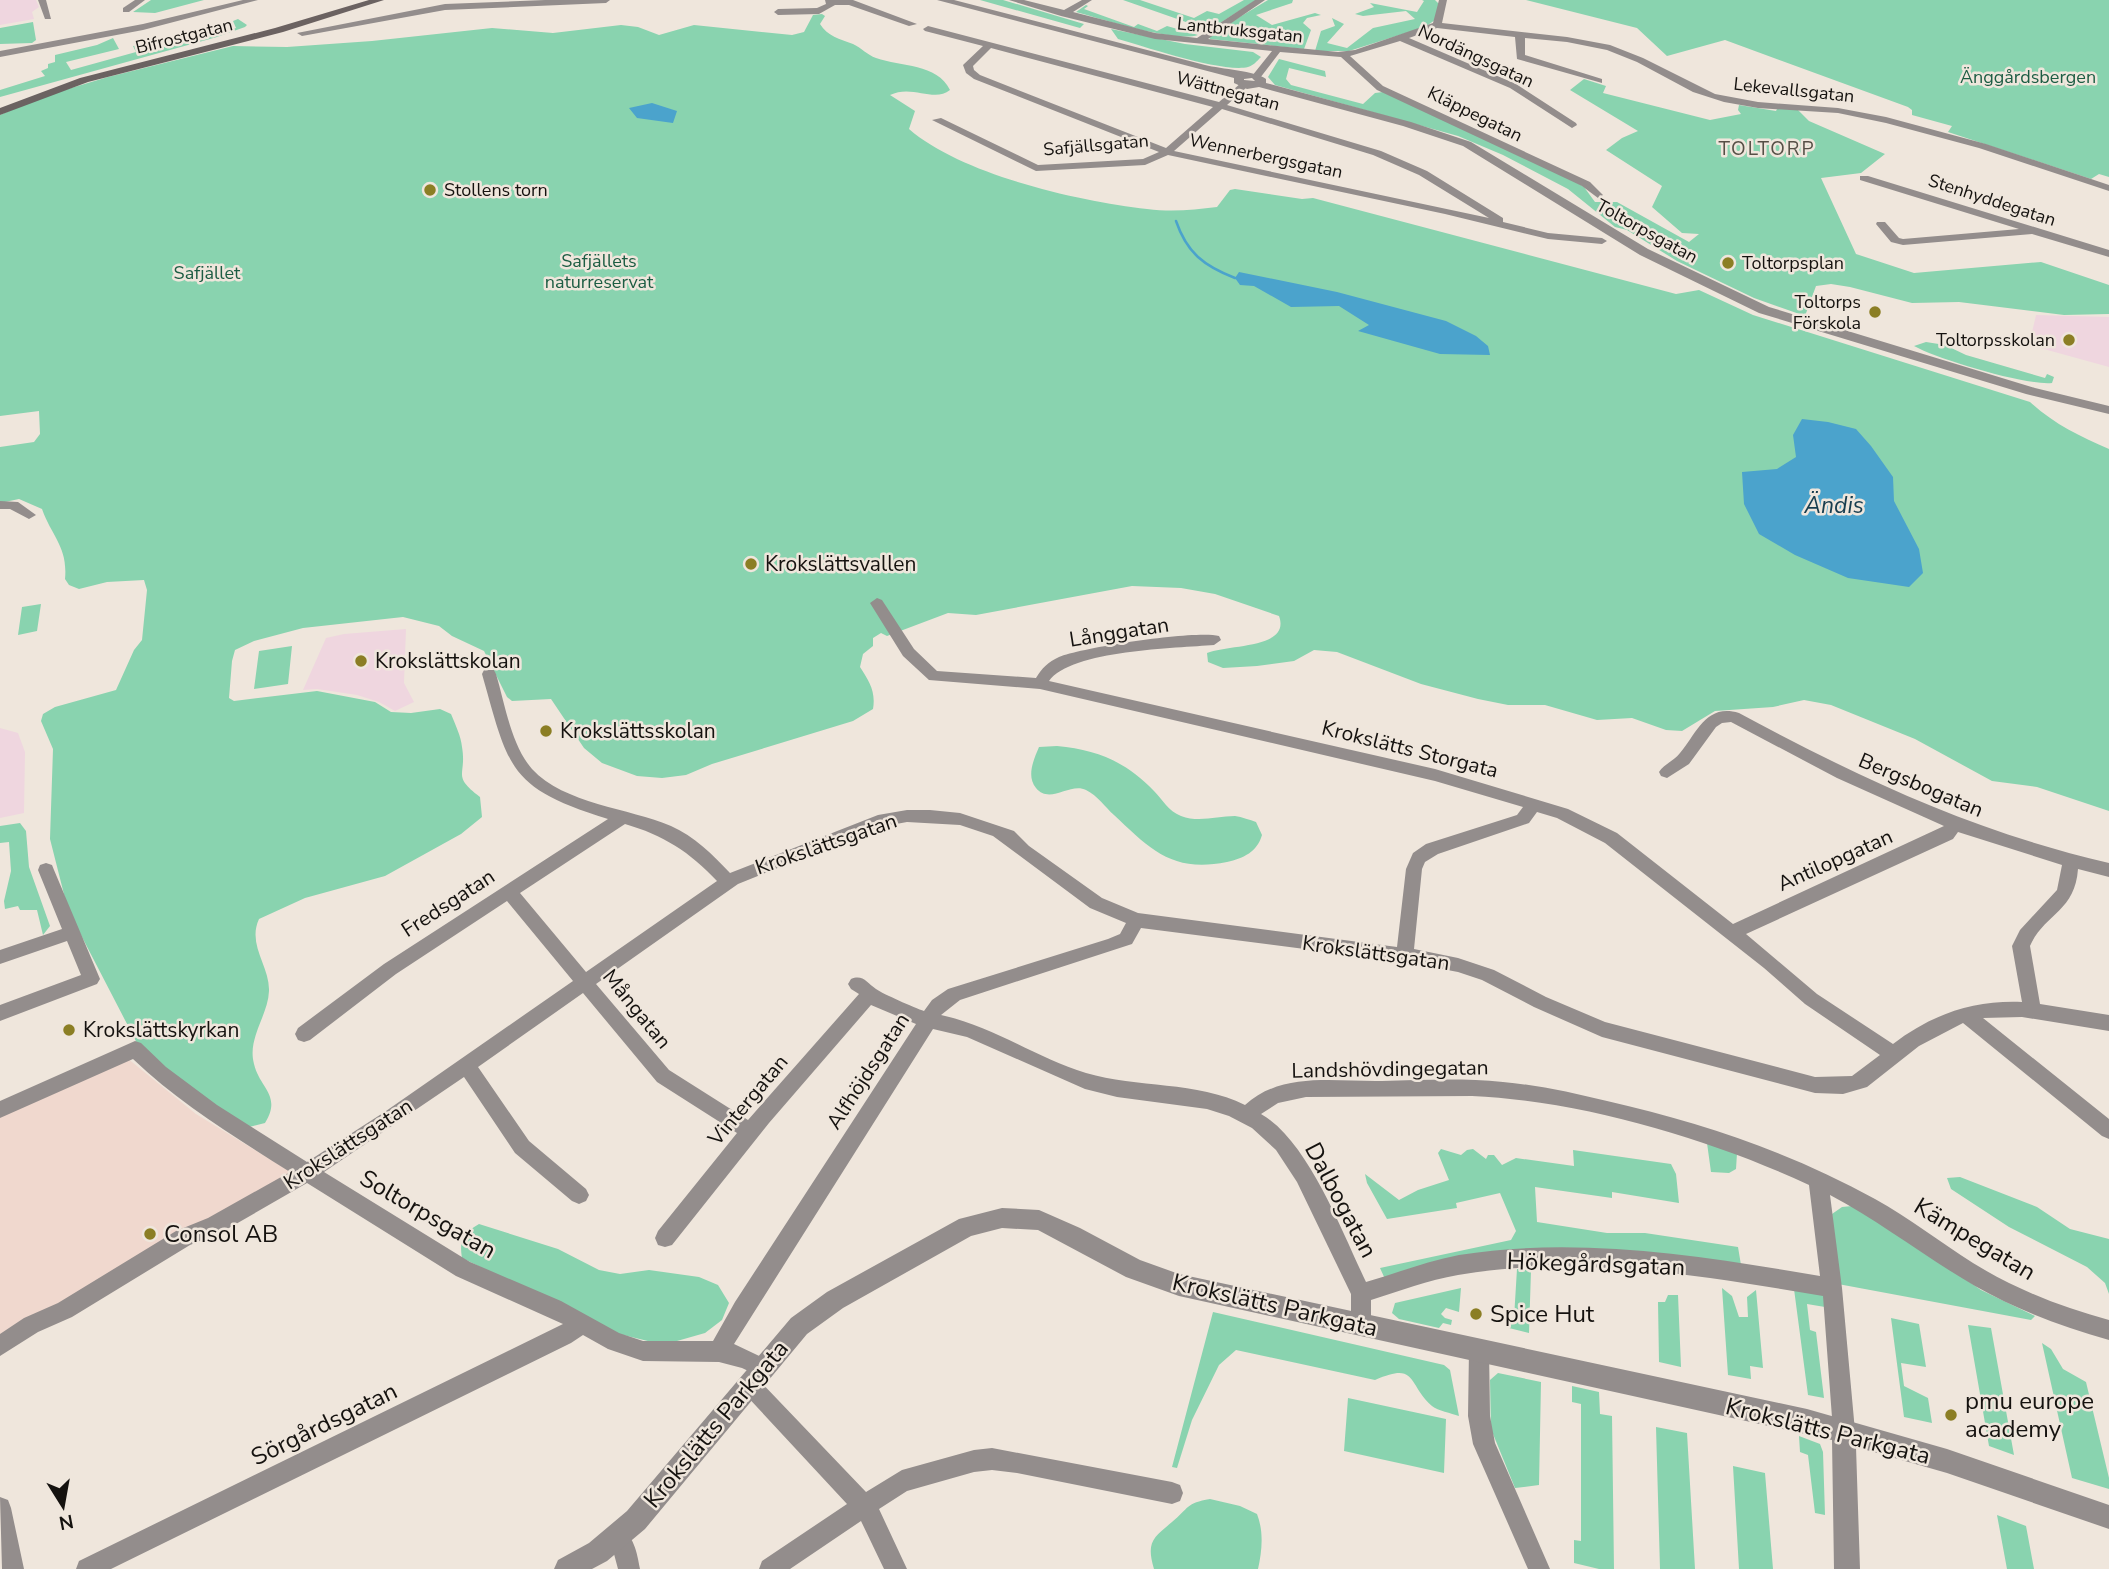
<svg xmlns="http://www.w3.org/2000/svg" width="2109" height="1569" font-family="'Nunito Sans',sans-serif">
<rect width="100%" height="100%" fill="#efe6dc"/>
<path fill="#f0d8ce" d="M127,1058L196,1114L291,1172L0,1339V1116Z"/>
<path fill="#efd6df" d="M0,0H36L39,7L32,12L34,19L0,25Z
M2036,315L2109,317V367L2029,345Z
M406,629L404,683L414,702L395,711L379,702L357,695L317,689L303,690L326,638L344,634Z
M0,728L18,733L25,752L24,813L0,818Z"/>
<path fill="#89d3af" d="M151,0H204L155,13L133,12Z
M980,0H1003L1084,24L1080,28Z
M1123,0H1140L1194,18L1207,11L1219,14L1244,0H1256L1206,32L1200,30L1203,28Z
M1268,0H1293L1292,3L1256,15L1272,25L1315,13L1321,15L1307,18L1303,23L1311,30L1304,49L1210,39L1208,36Z
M1422,0H1435L1439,4L1435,20L1425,27L1349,51H1315L1321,31L1335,26L1332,18L1344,24L1327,43L1347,48L1373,28L1415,19L1406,11L1363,16L1355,14L1374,7L1370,3L1417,12L1424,1Z
M1526,0H2109V177L2099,174L2091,179L1948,132L1952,126L1912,115V110L1908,107L1725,40L1667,56L1637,28Z
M1086,5L1088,6L1084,9L1134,27L1138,24L1157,31L1167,26L1198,35C1175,43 1102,19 1076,12Z
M822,14L825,16L820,24C827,36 840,39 853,44C862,48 867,55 876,58C901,67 937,63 950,90C934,103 912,84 890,95L915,111L909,129C962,175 1078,201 1147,209C1171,212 1194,210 1217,207L1230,190L1235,189L1302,199L1313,198L1676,294L1699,290L1753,315L2030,402C2054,424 2079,436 2109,449V811L2037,787L1992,781L1915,739L1831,705L1804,700L1773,707L1715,711L1682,731L1666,730L1632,718L1597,720L1545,705H1508L1478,699L1421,684L1337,652L1314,650L1294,661L1257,666L1223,668L1208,662L1207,653C1229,644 1291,649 1279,616L1215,594L1181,588L1132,586L976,615L948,613L887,636L881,633L873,638V646L863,654L860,667C869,681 876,691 873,709L853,721L712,764L686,775L662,778L637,776L602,763L584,748L551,699L512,701L507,697L484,651L452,636L439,626L403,617L303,628L254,641L235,650L232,661L229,698L234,701L317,691L375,702L391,712L411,713L440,709L451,714C455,724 461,736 462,747C467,776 451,775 480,797L482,817L461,834L385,876L305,898L259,919C247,945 270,966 269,991C268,1016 247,1038 254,1064C260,1089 282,1095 265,1123L245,1128L140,1049L68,910L50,839L53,749L41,721L43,714L55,707L116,690L134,650L142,640L147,590L144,580L107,582L79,589L69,585L65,579C68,547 52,537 42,509L19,499L0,503V447L34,442L40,434L39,411L0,416V115L41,97L108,77L233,46L287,47L372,41L492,28L553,33L621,25L638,27L659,35L694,25L792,35L804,32L813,15Z
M238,19L247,25L245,27L217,37L0,97V90L45,76L41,71L48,68V64L55,62V55L97,45L113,38L119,49L66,62L71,70L136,52L133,46L140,45L138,41L154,39L164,47L236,28L233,21Z
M33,22L36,40L32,43L0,44V28Z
M1111,29L1185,44L1253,52L1261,57C1256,62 1254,65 1248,67C1223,73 1146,47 1118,39Z
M1279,59L1325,71L1326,77L1289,68L1286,79L1291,85L1363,104L1375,93L1383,92L1578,183L1584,187L1595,202H1617L1689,242L1699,234L1682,233L1652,207L1662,186L1606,150L1622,138L1638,131L1570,90L1584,79L1606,86L1603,93L1710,120L1741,114L1738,110L1739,105L1776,111L1778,107L1797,109L1809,121L1885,154L1861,173L1821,178L1856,254L1914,273L2041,262L2109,285V314L2064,315L1959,302L1912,303L1850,287L1831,284L1816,286L1805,316L1754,298L1677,261L1627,230L1615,227L1568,189L1503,155L1458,136L1275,85L1268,77Z
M1926,342L1945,345L1966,355L2045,378L2047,374L2054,377L2052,383C2027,386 1937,359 1914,346Z
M41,604L37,631L18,635L22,607Z
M292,646L288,684L254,689L259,651Z
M1057,746C1097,750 1125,761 1154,791C1163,800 1168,811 1181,816C1199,823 1217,816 1235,816C1242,817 1250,820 1256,822L1262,835C1257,852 1244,858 1227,862C1173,873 1151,850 1114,815C1105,807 1098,796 1086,790C1070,782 1050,805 1036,788C1026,776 1034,759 1039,747Z
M20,823L26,831L29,867L50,926L43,935L37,910H20L18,906L5,909L4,901L11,871L9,842L0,843V826Z
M1707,1143L1737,1153L1736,1169L1729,1173L1711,1172Z
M1441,1149L1461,1155L1467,1150L1473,1149L1486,1159L1488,1155H1494L1502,1165L1516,1158L1574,1166L1573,1150L1671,1164L1676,1174L1679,1203L1612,1192V1198L1535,1187L1537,1222L1607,1233H1645L1738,1247L1741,1265L1624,1253L1385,1279L1380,1268L1511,1240L1516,1231L1500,1193L1456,1203L1457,1208L1387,1219L1367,1183L1365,1174L1399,1200L1418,1190L1449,1180L1438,1153Z
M1960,1177L2037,1207L2070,1229L2109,1239V1294L2105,1283L2087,1267L2009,1227L1951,1189L1947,1178Z
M1852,1206L1882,1222L1981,1290L2035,1316L2031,1320L1838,1284L1832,1214L1842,1207Z
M479,1224L558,1249L599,1270L620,1274L649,1270L699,1277L718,1285L729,1303L722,1320L705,1333L677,1341L656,1343L615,1333L462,1258C459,1239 463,1233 479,1224Z
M1517,1269L1531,1270L1529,1333L1509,1328L1514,1318Z
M1461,1288L1459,1312L1446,1308L1441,1314L1445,1318L1452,1320L1451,1325L1443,1323L1439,1328L1399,1319L1392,1313L1395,1303Z
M1722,1288L1732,1296L1739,1317H1748L1747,1297L1756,1290L1763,1368L1750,1366L1751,1379L1728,1375Z
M1794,1289L1824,1295L1825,1307L1807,1304L1810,1330L1816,1332L1824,1398L1808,1395Z
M1668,1295H1678L1681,1367L1659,1362L1658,1302H1665Z
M1213,1312L1444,1365L1450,1370L1459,1416C1451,1413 1438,1411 1432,1406C1407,1384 1418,1361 1375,1380L1236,1350L1219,1365L1192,1420L1177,1468L1172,1467Z
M1891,1318L1919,1324L1926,1367L1901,1363L1904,1386L1928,1398L1932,1423L1904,1417Z
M1968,1325L1991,1328L2014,1455L1989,1446Z
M2042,1343L2051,1349L2063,1369L2086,1382L2109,1478V1489L2072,1478Z
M1498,1373L1541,1382L1539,1485L1515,1488L1491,1429L1490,1380Z
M1572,1386L1599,1392L1600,1414L1612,1416L1614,1569H1599L1574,1563V1540L1581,1541V1404L1572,1402Z
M1348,1398L1446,1419L1444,1473L1344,1451Z
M1656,1427L1687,1433L1695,1569H1660Z
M1799,1436L1820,1444L1823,1452L1825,1515L1815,1513L1808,1455L1800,1452Z
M1733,1466L1765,1473L1773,1569H1739Z
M1210,1499L1240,1506L1257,1514C1264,1532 1262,1551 1258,1569H1154C1146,1542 1153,1538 1172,1522C1189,1508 1186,1503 1210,1499Z
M1997,1515L2026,1526L2034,1569H2007Z"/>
<path fill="#4ba3cc" d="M652,103L677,111L673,123L637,118L629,108Z
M1239,272L1337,292L1446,321L1476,336L1488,346L1490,355L1440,354L1358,331L1369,325L1339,306L1291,307L1254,286L1240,285L1235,278Z
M1802,419L1828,422L1856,429L1871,446L1893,477L1894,501L1919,549L1923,573L1909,587L1848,578L1795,555L1759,534L1744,504L1742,472L1777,469L1796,457L1793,435Z"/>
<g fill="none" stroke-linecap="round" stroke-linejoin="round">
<path stroke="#4ba3cc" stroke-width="2.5" d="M1176,221C1187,253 1204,266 1235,278"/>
<path fill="#938d8c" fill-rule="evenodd" d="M38,0H46L51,19H45Z
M135,0H145L129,12H123V8Z
M243,0H258L143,30L0,57V51L143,24Z
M545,0H610L606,3L445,10L302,36L297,33L445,4Z
M825,0H853L917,24L909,26L849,5H835L819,14L778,15L774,12L778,9L817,8L826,4Z
M1009,0H1024L1064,10L1082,0H1092L1073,12L1155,33L1197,38L1255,0H1265L1208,39L1338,52L1355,50L1433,23L1439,0H1447L1442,23L1567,37L1610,45L1643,58L1715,94L1758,102L1838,108L1886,117L1986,144L2109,185V191L1979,148L1886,123L1838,113L1758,108L1724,102L1693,92L1637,62L1607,50L1567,42L1525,38V55L1602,79V83L1517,59L1515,37L1437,28L1409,38L1516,84L1576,123L1577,125L1572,128L1510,88L1400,41L1350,56L1383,86L1590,182L1603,195L1598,198L1582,186L1377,90L1341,57L1280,52L1260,78L1257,79L1252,76L1272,51L1155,39L1061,16Z
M928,26L1219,102L1241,83H1247V87L1227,105L1381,151L1427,171L1503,218V222L1548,233L1602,238L1607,241L1602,244L1548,239L1445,214L1168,155L1145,165L1036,171L932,120L941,118L1038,165L1143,159L1159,152L974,79L966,73L963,65L983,46L925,31L923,29ZM991,48L1213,107L1166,148L980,75L974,70L973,66ZM1222,109L1373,155L1419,175L1489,218L1174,151Z
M1860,176H1868L2109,250V257L2032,234L1903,245L1891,242L1876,224L1877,222H1885L1899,238L1903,239L2019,229L1860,180Z
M0,501L18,502L36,515L29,519L10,509H0Z
M877,598L882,600L914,649L937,671L1036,678C1042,668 1048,662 1059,657C1084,647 1196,630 1219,636L1221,640L1214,645C1177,648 1071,650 1049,681L1435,769L1568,809L1617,833L1733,924L1944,826L1837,778L1731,722L1722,723L1716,727L1689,764L1667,778L1661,776L1659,772C1664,764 1674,761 1680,753C1697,733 1706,703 1739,713C1862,779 1972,831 2109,863V877L2078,869C2075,912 2044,914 2030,946L2040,1004L2109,1015V1031L2022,1017L1983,1018L2109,1119V1139L2102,1136L1963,1023L1919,1046L1867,1087L1843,1094L1815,1093L1602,1037L1534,1007L1482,980L1458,972L1405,962L1141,928L1132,944L960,1000L941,1015C993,1026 1036,1058 1086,1073C1137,1088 1197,1081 1245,1105C1282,1071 1336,1082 1382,1081C1422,1080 1463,1078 1503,1082C1538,1085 1573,1093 1607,1101C1700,1122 1792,1153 1875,1199C1909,1218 1940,1242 1973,1263C2015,1289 2061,1307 2109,1320V1340C2063,1327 2017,1310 1975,1286C1925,1257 1881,1222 1830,1195L1842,1288L1855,1431L1852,1439L1844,1442L1836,1439L1833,1431L1823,1296C1704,1276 1578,1254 1458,1275C1428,1280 1400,1291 1371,1300V1324L1368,1331L1361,1334L1354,1331L1351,1324V1294L1297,1182L1276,1150L1252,1128L1229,1116L1207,1109L1117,1097L1085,1089L967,1037L933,1029L734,1344L770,1361L773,1368L770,1375L763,1378L742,1368L719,1362L643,1361L608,1349L583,1335L571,1343L111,1569H76L79,1561L563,1324L456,1276L307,1183L222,1232L190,1245L72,1317L38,1332L0,1356V1334L24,1318L58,1303L176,1231L208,1218L290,1172C235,1137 180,1104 133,1059L0,1118V1101L135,1041L141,1043L166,1067L217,1105L307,1162L386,1111L573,981L507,901L396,974L310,1040L304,1042L298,1040L295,1034L298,1028L384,964L608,819C508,788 509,769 482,674L484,670H494L496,674C505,704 511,745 532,769C564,804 629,808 671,826C694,836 713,855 730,873L878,815L907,810H930L960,813L1014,831L1029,846L1102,898L1138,913L1397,947L1406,869L1413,853L1426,844L1517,815L1523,807L1435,781L1040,689L929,680L903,656L870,603ZM1537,812L1557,818L1605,843L1764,968L1805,1004L1880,1055L1852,1076L1815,1077L1605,1022L1546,997L1494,970L1458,958L1414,949L1422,869L1425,862L1438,854L1529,823ZM907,822L960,825L993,836L1090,908L1126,923L1120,934L1108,939L948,989L932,1000L924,1011C915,1008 883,994 876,989C867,983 863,974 851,979L848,984L851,989L859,994L748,1120L669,1070L596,984L738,884L880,827ZM625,824C663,835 690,852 717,881L586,972L520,893ZM1958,832L2062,865L2057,890L2020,930L2012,946L2022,1002C1974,1000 1932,1014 1893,1044L1817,994L1746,934L1953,839ZM583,993L657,1082L737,1133L658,1231L655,1238L658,1245L665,1247L672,1245L769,1123L871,1005L916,1024L735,1302L713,1341H643L619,1333L561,1301L470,1262L324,1172L464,1077L515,1153L572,1201L579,1204L586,1201L589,1195L586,1189L529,1141L478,1067ZM1472,1096C1582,1101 1710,1139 1809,1185L1820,1276C1702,1256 1578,1236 1459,1255C1427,1261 1397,1273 1366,1282C1343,1234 1308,1140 1261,1114L1278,1103L1306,1097Z
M46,863L52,865L54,870L100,979L97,984L0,1021V1005L81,975L67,941L0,964V950L62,929L38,870L40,865Z
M1479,1340L1486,1343L1489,1350L1490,1416L1495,1443L1550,1569H1528L1473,1444L1468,1416L1469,1350L1472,1343Z
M750,1374L757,1378L866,1492L902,1470L974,1450L992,1448L1172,1482L1180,1485L1183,1493L1180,1501L1172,1504L1017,1473L992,1470L974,1472L907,1491L879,1509L907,1569H884L861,1521L790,1569H759L762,1561L847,1504L743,1392L739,1385L743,1378Z
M0,1497L8,1500L11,1508L24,1569H2Z
M618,1527C634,1534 637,1553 640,1569H618L614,1554L607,1538L610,1530Z"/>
<path fill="#938d8c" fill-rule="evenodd" d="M937,0H954L1205,65C1221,69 1256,71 1266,79V83L1411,122L1471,142L1648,249L1769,307L2035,388L2109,406V414L2026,394L1759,313L1640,255L1463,146L1403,126L1259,87L1247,89L1234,83V78ZM1252,78L1255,81L1244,80V79Z
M1002,1208L1039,1210L1080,1228L1140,1260L1179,1274L1807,1409L1947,1449L2109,1505V1529L1947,1473L1856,1447L1860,1569H1834L1832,1440L1179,1296L1126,1277L1038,1230L1002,1228L971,1236L843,1308L807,1334L645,1529L607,1561L592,1569H554L558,1560L589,1543L627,1511L791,1318L827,1292L959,1219Z"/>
<path fill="#6b6261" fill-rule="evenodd" d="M369,0H384L283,32L88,82L0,115V108L80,78L275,28Z"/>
</g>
<g fill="#8b7e24" stroke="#efe6dc" stroke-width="2.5">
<circle cx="430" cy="190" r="7"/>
<circle cx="1728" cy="263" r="7"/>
<circle cx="1875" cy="312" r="7"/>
<circle cx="2069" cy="340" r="7"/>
<circle cx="751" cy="564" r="7"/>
<circle cx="361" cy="661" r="7"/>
<circle cx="546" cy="731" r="7"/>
<circle cx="69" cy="1030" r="7"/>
<circle cx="150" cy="1234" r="7"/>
<circle cx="1476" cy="1314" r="7"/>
<circle cx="1951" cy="1415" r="7"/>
</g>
<g text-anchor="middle" stroke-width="5" stroke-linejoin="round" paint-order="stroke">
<g font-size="18" fill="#15120f" stroke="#efe6dc">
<text transform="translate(1240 30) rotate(6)" y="6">Lantbruksgatan</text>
<text transform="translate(184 36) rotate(-14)" y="6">Bifrostgatan</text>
<text transform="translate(1476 56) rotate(25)" y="6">Nordängsgatan</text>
<text transform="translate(1794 90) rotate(6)" y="6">Lekevallsgatan</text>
<text transform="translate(1228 91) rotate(15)" y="6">Wättnegatan</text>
<text transform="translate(1475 114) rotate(26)" y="6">Kläppegatan</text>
<text transform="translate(1096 145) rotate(-5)" y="6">Safjällsgatan</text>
<text transform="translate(1266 156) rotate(12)" y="6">Wennerbergsgatan</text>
<text transform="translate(1992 200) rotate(18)" y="6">Stenhyddegatan</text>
<text transform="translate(1647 231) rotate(29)" y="6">Toltorpsgatan</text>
</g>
<g font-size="18" fill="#1c5d43" stroke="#efe6dc">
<text x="2028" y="83">Änggårdsbergen</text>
<text x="599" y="267">Safjällets<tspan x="599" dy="21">naturreservat</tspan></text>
<text x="207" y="279">Safjället</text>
</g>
<g font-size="18" fill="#15120f" stroke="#efe6dc" text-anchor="start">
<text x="444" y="196">Stollens torn</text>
<text x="1742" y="269">Toltorpsplan</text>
<text x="1861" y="308" text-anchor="end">Toltorps<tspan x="1861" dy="21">Förskola</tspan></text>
<text x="2055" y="346" text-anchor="end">Toltorpsskolan</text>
</g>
<g font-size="19" letter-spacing="2" fill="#564f46" stroke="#efe6dc">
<text x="1767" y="155">TOLTORP</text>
</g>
<g font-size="21" fill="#15120f" stroke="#efe6dc" text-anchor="start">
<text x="765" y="571">Krokslättsvallen</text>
<text x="375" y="668">Krokslättskolan</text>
<text x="560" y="738">Krokslättsskolan</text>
<text x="83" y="1037">Krokslättskyrkan</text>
</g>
<g font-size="21" fill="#15120f" stroke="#efe6dc">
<text transform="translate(1119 632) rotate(-9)" y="7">Långgatan</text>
<text transform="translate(1410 749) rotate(14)" y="7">Krokslätts Storgata</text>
<text transform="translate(1921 785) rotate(23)" y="7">Bergsbogatan</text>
<text transform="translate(826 844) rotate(-19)" y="7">Krokslättsgatan</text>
<text transform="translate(1835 860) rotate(-24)" y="7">Antilopgatan</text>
<text transform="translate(448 903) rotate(-33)" y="7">Fredsgatan</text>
<text transform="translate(1376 953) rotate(8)" y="7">Krokslättsgatan</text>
<text transform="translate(637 1009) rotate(51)" y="7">Mångatan</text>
<text transform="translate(1390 1069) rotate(-1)" y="7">Landshövdingegatan</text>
<text transform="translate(868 1071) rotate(-57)" y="7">Alfhöjdsgatan</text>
<text transform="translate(748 1100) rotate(-50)" y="7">Vintergatan</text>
<text transform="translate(348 1144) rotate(-33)" y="7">Krokslättsgatan</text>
</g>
<g font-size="23" font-style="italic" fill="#163d4f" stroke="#efe6dc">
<text x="1834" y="513">Ändis</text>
</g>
<g font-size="24" fill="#15120f" stroke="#efe6dc">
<text transform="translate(1341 1200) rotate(62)" y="8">Dalbogatan</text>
<text transform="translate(428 1214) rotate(30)" y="8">Soltorpsgatan</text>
<text transform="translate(1975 1239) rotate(31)" y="8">Kämpegatan</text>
<text transform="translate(1596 1264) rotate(2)" y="8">Hökegårdsgatan</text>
<text transform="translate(1275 1305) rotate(13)" y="8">Krokslätts Parkgata</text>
<text transform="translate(324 1424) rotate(-26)" y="8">Sörgårdsgatan</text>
<text transform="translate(716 1424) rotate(-50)" y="8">Krokslätts Parkgata</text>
<text transform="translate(1828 1431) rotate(14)" y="8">Krokslätts Parkgata</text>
</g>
<g font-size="24" fill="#15120f" stroke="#efe6dc" text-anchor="start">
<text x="164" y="1242">Consol AB</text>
<text x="1490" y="1322">Spice Hut</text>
<text x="1965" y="1409">pmu europe<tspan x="1965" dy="28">academy</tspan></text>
</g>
</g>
<g transform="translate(63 1506) rotate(169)" stroke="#efe6dc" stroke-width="5" paint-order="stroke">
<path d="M0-5L12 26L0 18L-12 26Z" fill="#15120f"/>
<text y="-10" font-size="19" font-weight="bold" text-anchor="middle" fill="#15120f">N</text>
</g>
</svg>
